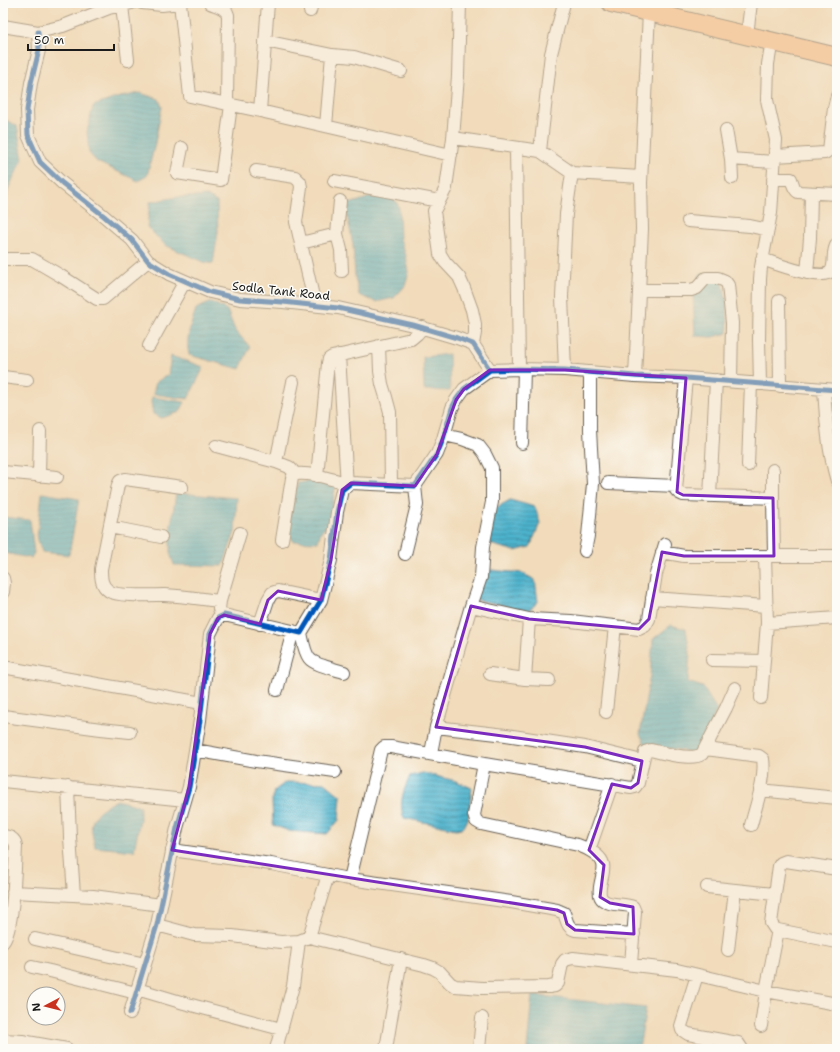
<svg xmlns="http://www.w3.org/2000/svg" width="840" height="1052" font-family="'Shantell Sans',sans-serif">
<defs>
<pattern id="water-rules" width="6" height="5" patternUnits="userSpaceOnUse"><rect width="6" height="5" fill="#4db2cc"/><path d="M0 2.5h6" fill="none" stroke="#3f90a5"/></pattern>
</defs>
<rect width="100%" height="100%" fill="#fdfcf7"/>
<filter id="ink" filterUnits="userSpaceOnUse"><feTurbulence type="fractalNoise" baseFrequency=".025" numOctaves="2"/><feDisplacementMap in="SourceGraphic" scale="8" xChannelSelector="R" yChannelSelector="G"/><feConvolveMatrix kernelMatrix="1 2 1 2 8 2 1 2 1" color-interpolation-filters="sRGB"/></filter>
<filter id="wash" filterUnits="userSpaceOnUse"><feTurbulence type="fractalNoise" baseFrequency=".012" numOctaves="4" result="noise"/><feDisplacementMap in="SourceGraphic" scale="16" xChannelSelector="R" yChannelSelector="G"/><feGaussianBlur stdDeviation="0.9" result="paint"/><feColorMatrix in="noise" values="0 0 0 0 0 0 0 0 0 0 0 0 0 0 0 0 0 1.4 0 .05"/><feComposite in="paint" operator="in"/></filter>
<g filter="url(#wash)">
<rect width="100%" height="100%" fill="#f1dbba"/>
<path fill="url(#water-rules)" stroke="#346774" d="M140,93L159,99L162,107L154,148L147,176L138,181L97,162L89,153L87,132L93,106L116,98Z
M3,118L17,126L23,159L9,187L3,212Z
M207,196L217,202L218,232L213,264L203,262L165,245L147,227L150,202L178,197Z
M371,197L394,198L399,207L400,239L406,256L409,272L405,286L394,298L376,302L359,295L355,278L353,245L346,210L349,204Z
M700,274L721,275L727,303L728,333L713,337L695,336L693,293Z
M211,302L227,310L235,330L250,347L240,369L189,355C185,340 191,324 196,309Z
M449,354L450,391L424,390L423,357Z
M171,356L204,367L188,399L153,394L156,382L168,375Z
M152,397L185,402L180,412L162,418L153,414L151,402Z
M318,480L336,483L329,526L321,531L318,542L293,541L288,531L290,508L298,483Z
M42,493L79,499L69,555L42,552L37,537Z
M176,493L237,498L235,532L223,566L174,565L170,553V532Z
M510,500L535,507L540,523L530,547L515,551L490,544L486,536L494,509Z
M3,517L30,520L34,553L31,558L3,553Z
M481,569L522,573L535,580L538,602L528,611L474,599Z
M671,625L686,629L690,652L688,682L703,687L717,710L695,753L645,744L640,734L650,675L653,639Z
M423,773L456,781L472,788L468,819L464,827L456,829L404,818C398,802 404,790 410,776Z
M286,782L325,783L341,796L339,820L327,834L289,831L273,825L272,800L274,791Z
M117,800L140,806V820L134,851L95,847C94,842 90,828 92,823C95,811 107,805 117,800Z
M532,995L646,1008L639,1049H527Z"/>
</g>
<g filter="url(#ink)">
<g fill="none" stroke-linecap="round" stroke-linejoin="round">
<g stroke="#675f53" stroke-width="14">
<path id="street" d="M142,3L162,5L180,3
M180,3L190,96L260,111L451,155
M210,3C217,6 226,7 228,15L227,104
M460,3L458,76L453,138L446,188L434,211L440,254L445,262L459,277L464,288L472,310L475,324V333L473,344
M122,5L128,60
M310,11L312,3
M3,26L38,32L63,26L109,8L132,3
M38,32L39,50L31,83L27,110L28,135L40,162L62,183L104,216L132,240L148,261L169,274L210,292L240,299L283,302L338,308L413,325L457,338L473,344L490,370
M747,35L751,3
M265,41L332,55
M260,111L268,3
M326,126L332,55L354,57L401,71
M726,130L731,159L732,178
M453,138L540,151L572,173L641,177
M182,148L177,173L221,180L231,105
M516,148L519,369
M540,151L551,54L564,3
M775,156L825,153L829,150L834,108L837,96
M731,159L774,162
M256,171L295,177L300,182L301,187L296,222L315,305
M773,179H791C793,184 794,190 798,192L837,194
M334,181L439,201
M340,201L337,234L341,250L342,271
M688,221L750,226L768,230
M301,243L337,234
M3,259H32L61,276L97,299H103L148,261
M762,259C774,263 823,282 831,271C836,264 831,252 837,244
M807,273L810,238L811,193
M639,290H691L697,288L706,278H718L725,281L728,285L732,323L731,381
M779,301L780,386
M149,346L185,281
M379,346L380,371L382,384L386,397L390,412L391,485
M339,355L347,486
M565,370L562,297L566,214L572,173
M635,376L642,229L641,183L649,12
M3,377L27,380
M686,378L676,490L679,493L683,495L773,498
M760,384L759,340L760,279L761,267L771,213L776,140L767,100L768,64L772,40
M824,389C826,420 828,451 837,481
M522,443L524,369
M216,446L276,462L289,467L292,470L295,474
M276,462L293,382
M748,465L751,383
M773,470V498L774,556
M3,472L57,477
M39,476L40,431
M317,476L328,363L329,359L332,357L411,339L417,334L423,327
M608,483L676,486
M182,487L125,479L120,481L118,485L101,569C101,577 101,586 109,591C118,597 152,595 164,595C183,596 202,599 220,601
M710,496L716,380
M110,527L161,537
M282,540L292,478L295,474C312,472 330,479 346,483
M585,551L588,536L593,484L590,430V372
M662,552L684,556H837
M405,554L417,505L415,486
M3,578L4,583L3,592
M652,598L766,606
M471,606L529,619L571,621L639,629L645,626L649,619L656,574L665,544
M219,609L220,601L240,533
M767,623L837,618
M260,624L268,600L272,593L278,591L321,600
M301,633C303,641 304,651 309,658C314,665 335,669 344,672
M712,660L764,661
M3,667L202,703
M490,674L525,679L549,680
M525,679L529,619
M277,690L293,631
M761,698L767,623L765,556
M606,712L615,626
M3,716L101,729L130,732
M436,727L506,735L585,747L642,761
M706,749L759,756L763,759C766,779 756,805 751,825
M195,750L256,761L335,772
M431,753L436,727L471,606L481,577L483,547L492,502V468L485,454L478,445L462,439L444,435
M484,764L474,815L476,821L481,824L578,845C586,848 601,855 603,864C606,873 594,893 603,900C610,906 624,903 633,907L635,912L631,964
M3,781L185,800
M68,787L70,837L74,895
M760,790L837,798
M3,836C10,837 15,838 16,846C15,865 14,929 3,942
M172,850L271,864L343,878L511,902L557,910L564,913C567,921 567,927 575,930L634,934
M589,850L612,784
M837,869L786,861L781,863L779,866L771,923L775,929L778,930L837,942
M350,879L381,750L384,747H391L484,764L631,788L635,787L638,783L645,752L651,750C663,753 692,761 702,754L726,708L735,688
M707,887L774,894
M13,892L93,896L161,905
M157,925L194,935L232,936L281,942L299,941L293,986L276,1049
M309,937L328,875
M35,939L145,964
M299,941L309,937L424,965L433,968L440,972L450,983L455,986L482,988L549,987L555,986L558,983L562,964L565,960L573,958L677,970L766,991L837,1004
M728,950L735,890
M32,967L50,971L136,993
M697,975L681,1026L682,1030L688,1034L738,1043L742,1049
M137,989L184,1003L281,1029
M130,1013L157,925L177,828L189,787L200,720L210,634L218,618L224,615L301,633L321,600L331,560L337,512L342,490L351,483L415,486L437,454L443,439L452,408L456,400L464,389L490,370L519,369L565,370L635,376L686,378L837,390
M761,1026L766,991L778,930
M3,1040L22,1041L67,1049
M386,1049L401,959
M479,1049L482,1018"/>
</g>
<g stroke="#675f53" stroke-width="20">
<path id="primary" d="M611,3L837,57"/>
</g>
<use href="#street" stroke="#fff" stroke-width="12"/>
<use href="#primary" stroke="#fabc8b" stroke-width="18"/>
<g stroke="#fdfcf7" stroke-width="8">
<path id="cycleway" d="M38,32L39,50L31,83L27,110L28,135L40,162L62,183L104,216L132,240L148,261L169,274L210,292L240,299L283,302L338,308L413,325L457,338L473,344L490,370
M130,1013L157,925L177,828L189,787L200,720L210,634L218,618L224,615L301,633L321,600L331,560L337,512L342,490L351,483L415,486L437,454L443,439L452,408L456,400L464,389L490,370L519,369L565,370L635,376L686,378L837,390"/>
</g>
<use href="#cycleway" stroke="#0057b8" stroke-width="5"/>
</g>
</g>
<path d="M0 0H840V1052H0ZM490,370H565L686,378L677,492L683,495L773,498L774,556H684L662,552L649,619L639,629L529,619L471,606L436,727L585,747L642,761L638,783L631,788L612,784L589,850L604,865L600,897L610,903L633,907L634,934L575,930L567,924L564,913L557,910L172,850L189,787L210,634L218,618L224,615L260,624L268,600L278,591L321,600L331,560L342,490L351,483L415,486L437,454L456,400L464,389Z" fill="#f1dbba" fill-opacity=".55" fill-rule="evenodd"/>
<path fill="none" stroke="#7b2cbf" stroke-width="3" stroke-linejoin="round" d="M490,370H565L686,378L677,492L683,495L773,498L774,556H684L662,552L649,619L639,629L529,619L471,606L436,727L585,747L642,761L638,783L631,788L612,784L589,850L604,865L600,897L610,903L633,907L634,934L575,930L567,924L564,913L557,910L172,850L189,787L210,634L218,618L224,615L260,624L268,600L278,591L321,600L331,560L342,490L351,483L415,486L437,454L456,400L464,389Z"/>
<g text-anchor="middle" stroke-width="3" stroke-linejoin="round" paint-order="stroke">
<g font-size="12" fill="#1c1c1c" stroke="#fdfcf7">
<text transform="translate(281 291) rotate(6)" y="4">Sodla Tank Road</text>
</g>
</g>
<rect width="840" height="1052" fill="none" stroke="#fdfcf7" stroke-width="16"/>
<g transform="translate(46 1006) rotate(263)"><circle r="19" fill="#fdfcf7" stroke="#a3a29f"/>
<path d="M0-3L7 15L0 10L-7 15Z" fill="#c8321e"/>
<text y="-6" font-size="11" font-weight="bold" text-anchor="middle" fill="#1c1c1c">N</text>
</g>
<path d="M28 44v6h86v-6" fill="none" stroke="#1c1c1c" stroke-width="2"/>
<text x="34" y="44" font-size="12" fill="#1c1c1c" stroke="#fdfcf7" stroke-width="3" paint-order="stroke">50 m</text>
</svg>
